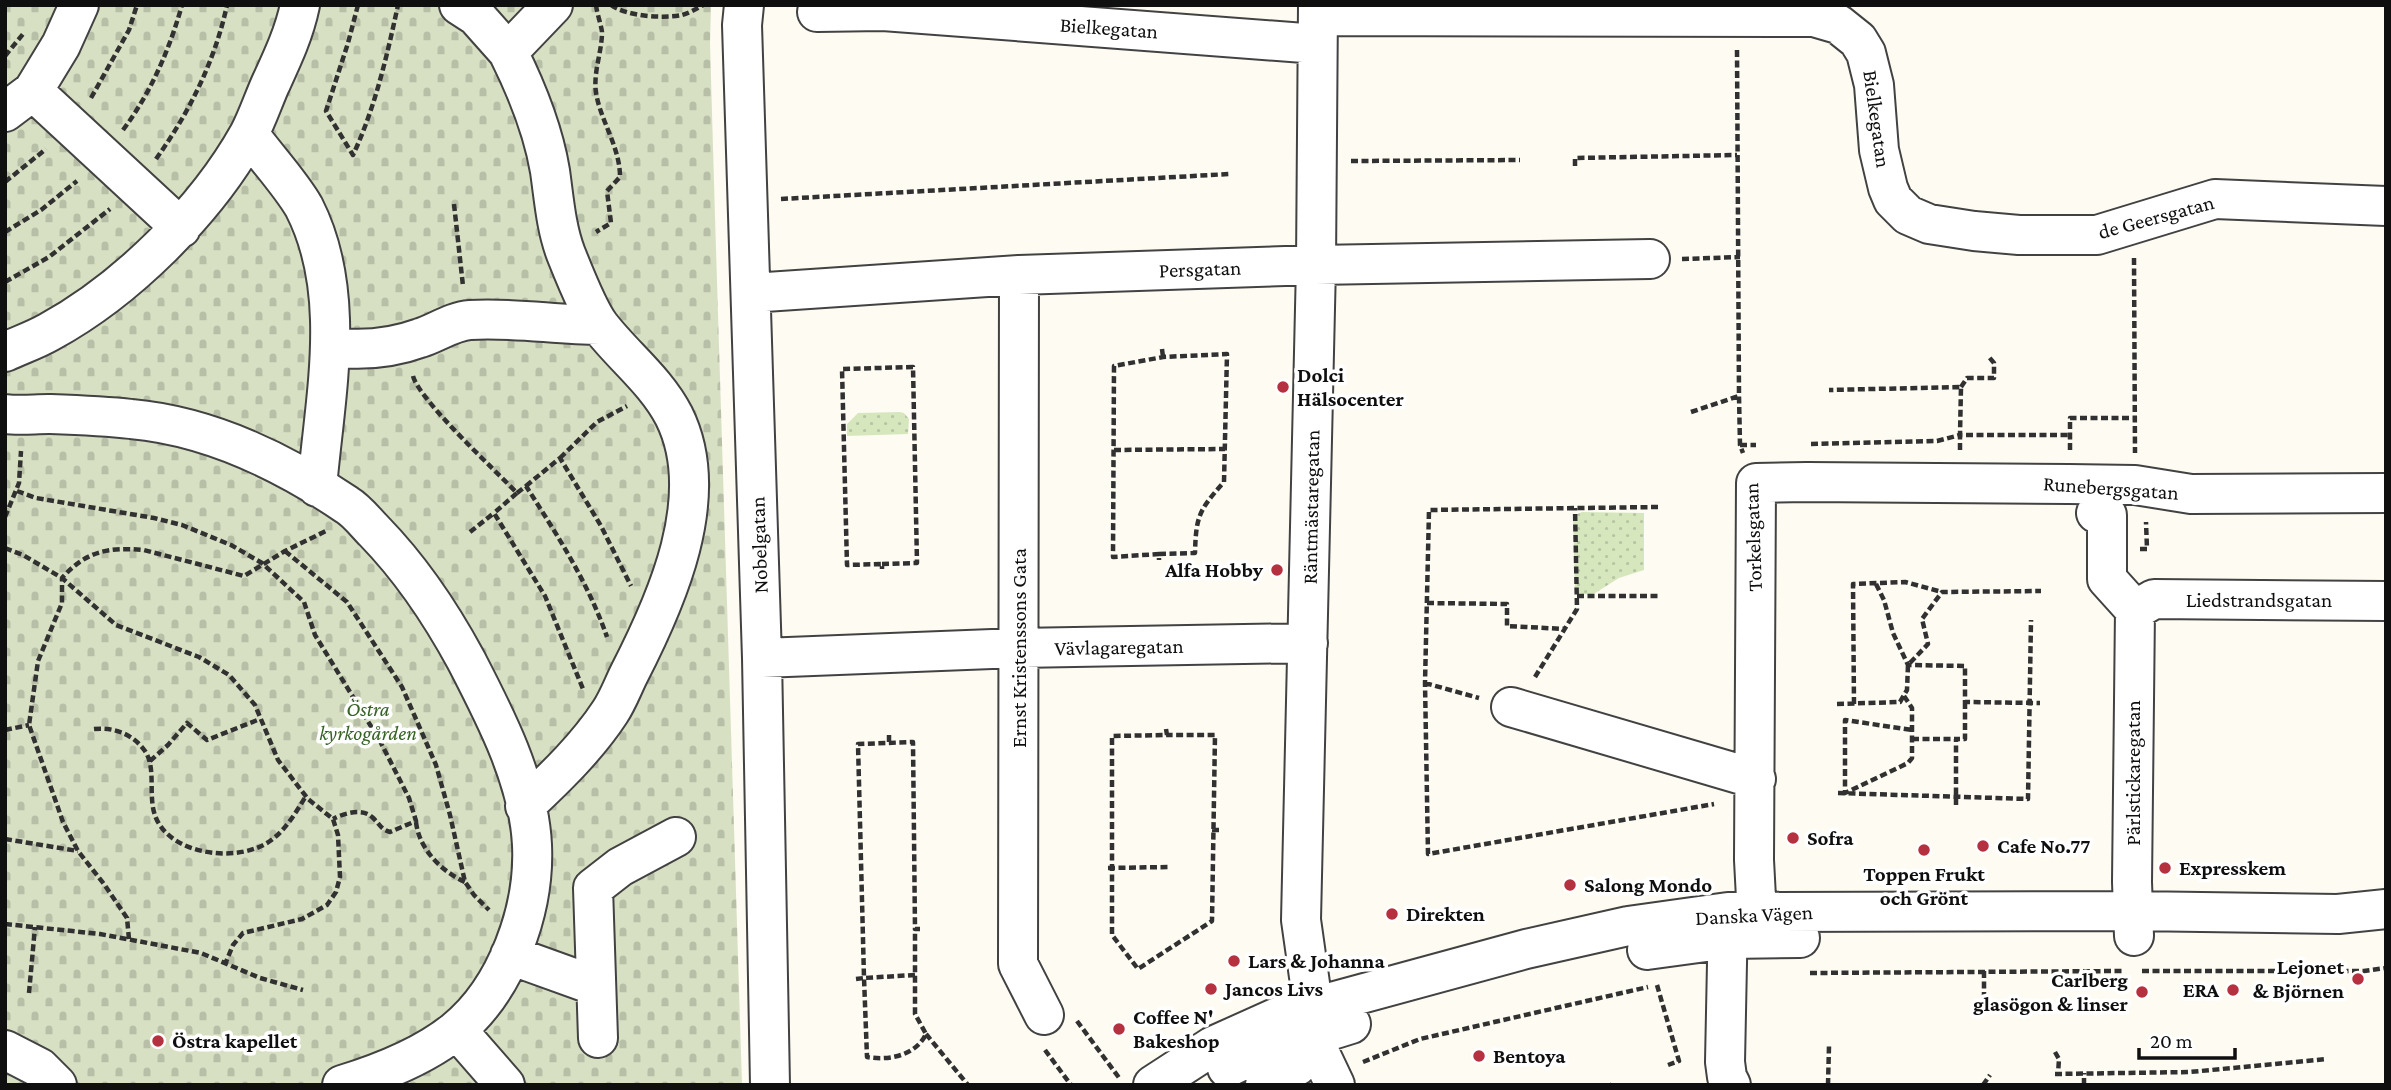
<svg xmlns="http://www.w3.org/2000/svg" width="2391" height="1090" font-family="'Crimson Pro',serif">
<defs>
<pattern id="grass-dots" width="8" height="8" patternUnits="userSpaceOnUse" patternTransform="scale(1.75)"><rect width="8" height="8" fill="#d6e7be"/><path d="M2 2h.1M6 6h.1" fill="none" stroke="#b6c5a2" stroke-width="1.8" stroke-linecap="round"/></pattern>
<pattern id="cemetery-stones" width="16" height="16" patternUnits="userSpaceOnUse" patternTransform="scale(1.75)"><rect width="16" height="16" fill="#d8e0c4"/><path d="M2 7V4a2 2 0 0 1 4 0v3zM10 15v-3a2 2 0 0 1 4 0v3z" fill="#b8bfa7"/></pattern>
</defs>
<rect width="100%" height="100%" fill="#fefbf2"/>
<path fill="url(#grass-dots)" d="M900,412L904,413L909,419L908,434L847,436V424L858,413Z
M1582,512L1644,513V570L1619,578L1592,595L1575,593L1573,516Z"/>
<path fill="url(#cemetery-stones)" d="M5,5H711L710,43L715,217L742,1085H5Z"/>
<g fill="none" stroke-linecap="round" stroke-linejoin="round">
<g stroke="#424242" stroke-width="42">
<path id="minor" d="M459,5L476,16L508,52
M744,5L742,25L762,658L770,1085
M1318,5L1316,265L1301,920L1317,1033V1047L1335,1085
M817,12L883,11L1317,44
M1318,16L1814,17L1838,24L1858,40L1866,53L1874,85L1879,150L1888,188L1893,200L1908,215L1929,224L1974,231L2019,235H2097L2215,199L2386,206
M33,91L181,228
M5,112L33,91L61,45L79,5
M249,134C265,156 291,184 304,207C348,293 325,395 317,487
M1019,275L1018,964L1044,1015
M751,293L1019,275L1316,265L1650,259
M330,347C361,351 390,349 420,338C436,333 453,321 470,320C513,317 556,325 599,325
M5,352C20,345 35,340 49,332C126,290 206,211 249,134C257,119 263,101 270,85C282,59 294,34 300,5
M5,414C20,416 34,414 49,414C76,415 104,416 131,419C210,426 282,461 347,505C357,511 366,523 374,531C412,570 440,612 466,660C495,716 529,781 532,845C535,909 507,989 455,1031C424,1056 381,1073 342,1085
M2096,513L2107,515V579L2135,610
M2135,610L2154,599L2386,601
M762,658L1018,648L1308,643
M1511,707L1756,779
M525,806C556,777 587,747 610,712C618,700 623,686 629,674C666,602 714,496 674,416C656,381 624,357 600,326C588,310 574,274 566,254C556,228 554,199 550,171C543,129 527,90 508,52L553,5
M1728,913L1725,1062L1727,1077L1731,1085
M1758,936L1754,860L1756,483L1807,482L2069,484L2135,485L2191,494L2386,493
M2134,936L2132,882L2135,610
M1647,950L1728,939L1800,938
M510,955L596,986
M457,1030L505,1085
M598,1038L593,888L620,867L676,837
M5,1050L40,1068L57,1085
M1227,1068L1258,1053L1351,1024
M1153,1085L1213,1046L1280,1016L1526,949L1628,926L1728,912L2133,911L2338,914L2386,909
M1265,1085L1297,1066L1317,1047"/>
</g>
<path stroke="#313131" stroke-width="4.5" stroke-dasharray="7 3.5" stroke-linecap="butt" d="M358,5L348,43L326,111L353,155C375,108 387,56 398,5
M596,5C597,14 601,24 602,32C602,52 593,72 596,93C601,122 620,147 620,177L607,191L611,223L596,232
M611,5C626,16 663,19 682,15C689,13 696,9 703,5
M1737,50L1739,396L1740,445L1743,453
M5,56L23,34
M91,98L129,30L137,5
M123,130C151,92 169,51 182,5
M156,159C189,113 215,61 227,5
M1351,161L1520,160
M1575,166V158L1737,155
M5,182L46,149
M781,199L1229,174
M454,204L463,286
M5,232L41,210L77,181
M2134,258L2135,453
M1682,259L1740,257
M5,282L49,257L110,209
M1162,349L1163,357
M413,376C419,400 496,471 517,493L494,513L545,596L583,689
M1961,387L1967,378H1994V363L1989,357
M1691,412L1739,396
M1811,444L1937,441L1960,435L1961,387L1829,390
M1740,445H1756
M1114,450L1225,449
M1960,450V435H2070
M2070,450V418H2134
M560,458L597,422L627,406
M526,486L560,458L601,526L631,586
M17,491L36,498L154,518L182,525L231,545L262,563L304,602L315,635L380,741L409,798L416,821L390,832C380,829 380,824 372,817C363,808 344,813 333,819
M517,493L526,486C557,535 588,582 607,637
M1658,507L1429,510L1425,683L1428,854L1714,804
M5,517L19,483L21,451
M470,532L494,513
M5,548L23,555L62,578L116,625L199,657L229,675L255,705L278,760L308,799L333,819L338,835L340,877L336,892L327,905L302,919L243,933L233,945L226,962
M2140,549H2147L2146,522
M285,551L347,602L402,687L436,765L450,815L465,882L474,895L489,910
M1159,554L1195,553C1196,516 1199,510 1224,482L1227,354L1163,357L1114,366L1113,557L1159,554V560
M882,564L917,563L913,367L842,369L847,565L882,564V569
M1876,584L1884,600L1893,633L1908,665L1965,666V702L2040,703
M1577,596H1658
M1427,603L1507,604V626L1565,629
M1535,677L1577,609L1575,508
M1425,683L1479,698
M1904,696L1912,708V758L1908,763L1845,793V720L1912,730
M1837,704L1900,702L1907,690L1908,665L1928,644L1922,619L1942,592L2041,591
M1854,704L1853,584L1905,582L1942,592
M94,729C114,727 133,734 145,751C157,769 147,797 156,818C172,856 239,863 270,841C286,830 296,812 306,796
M1166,729L1167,735L1112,736V935L1138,969L1212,921L1215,735H1167
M5,730L29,725
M889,735V743
M1912,739H1956
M150,761L168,745L187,723L207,740L260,719
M1838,793L2028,799L2031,620
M1956,805V739H1965V702
M416,822C419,849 441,871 465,882
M1212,830H1220
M5,839L78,851
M1108,868L1169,867
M5,924L100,934L201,953L260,978L303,990
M129,939L127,918L104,884L78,851L63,822L29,725L38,661L62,603V578C86,551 108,547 144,550L244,576L285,551L326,531
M1984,971V1006L1989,1007
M2142,971H2364L2386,968
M1810,973L2123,971
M915,975L864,978L867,1057C890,1061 916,1055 926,1034L915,1014V929
M856,979L864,978L858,744L913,742L915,929H920
M1657,985L1679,1061L1668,1065
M29,993L35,927
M1077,1021L1120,1079
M926,1034L968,1085
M1045,1050L1071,1085
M2055,1052L2059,1059L2058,1074
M1363,1062L1420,1039L1648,987
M2055,1074L2190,1072L2327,1059
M1610,1085H1611
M1828,1085L1829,1046
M1983,1085L1990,1075
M2084,1085V1073"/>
<use href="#minor" stroke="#fff" stroke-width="38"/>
</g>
<g fill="#b63140" stroke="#fff" stroke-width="2.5">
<circle cx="1283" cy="387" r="7"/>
<circle cx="1277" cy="570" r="7"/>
<circle cx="1793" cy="838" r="7"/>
<circle cx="1983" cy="846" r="7"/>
<circle cx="1924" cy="850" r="7"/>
<circle cx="2165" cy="868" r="7"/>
<circle cx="1570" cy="885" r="7"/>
<circle cx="1392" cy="914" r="7"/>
<circle cx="1234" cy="961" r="7"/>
<circle cx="2358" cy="979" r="7"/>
<circle cx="1211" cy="989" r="7"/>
<circle cx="2233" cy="990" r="7"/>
<circle cx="2142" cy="992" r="7"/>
<circle cx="1119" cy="1029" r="7"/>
<circle cx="158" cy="1041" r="7"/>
<circle cx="1479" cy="1056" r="7"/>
</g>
<g text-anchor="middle" stroke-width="7" stroke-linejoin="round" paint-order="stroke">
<g font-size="21" fill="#0f0f0f" stroke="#fff">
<text transform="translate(1109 28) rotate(4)" y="7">Bielkegatan</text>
<text transform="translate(1877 119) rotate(82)" y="7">Bielkegatan</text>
<text transform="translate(2156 217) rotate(-15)" y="7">de Geersgatan</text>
<text transform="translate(1200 269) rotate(-2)" y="7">Persgatan</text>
<text transform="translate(2111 488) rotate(4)" y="7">Runebergsgatan</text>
<text transform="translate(1311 507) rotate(-89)" y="7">Räntmästaregatan</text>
<text transform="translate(1753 537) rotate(-92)" y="7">Torkelsgatan</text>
<text transform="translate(759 545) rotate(-92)" y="7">Nobelgatan</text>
<text x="2259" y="607">Liedstrandsgatan</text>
<text transform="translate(1119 647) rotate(-1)" y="7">Vävlagaregatan</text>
<text transform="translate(1019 648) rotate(-90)" y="7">Ernst Kristenssons Gata</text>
<text transform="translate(2133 773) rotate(-90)" y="7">Pärlstickaregatan</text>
<text transform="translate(1754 915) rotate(-3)" y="7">Danska Vägen</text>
</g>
<g font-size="21" font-weight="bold" fill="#0f0f0f" stroke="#fff" text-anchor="start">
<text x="1297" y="382">Dolci<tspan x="1297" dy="24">Hälsocenter</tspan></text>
<text x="1263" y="577" text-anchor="end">Alfa Hobby</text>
<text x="1807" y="845">Sofra</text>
<text x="1997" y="853">Cafe No.77</text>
<text x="2179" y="875">Expresskem</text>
<text x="1924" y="881" text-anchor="middle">Toppen Frukt<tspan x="1924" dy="24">och Grönt</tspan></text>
<text x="1584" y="892">Salong Mondo</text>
<text x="1406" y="921">Direkten</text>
<text x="1248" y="968">Lars &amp; Johanna</text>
<text x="2344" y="974" text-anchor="end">Lejonet<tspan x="2344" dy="24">&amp; Björnen</tspan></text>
<text x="2128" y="987" text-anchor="end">Carlberg<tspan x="2128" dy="24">glasögon &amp; linser</tspan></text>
<text x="1225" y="996">Jancos Livs</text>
<text x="2219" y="997" text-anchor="end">ERA</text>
<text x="1133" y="1024">Coffee N'<tspan x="1133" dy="24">Bakeshop</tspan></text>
<text x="172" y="1048">Östra kapellet</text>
<text x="1493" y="1063">Bentoya</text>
</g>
<g font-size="21" font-style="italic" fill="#356324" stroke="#fff">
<text x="368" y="716">Östra<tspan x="368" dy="24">kyrkogården</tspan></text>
</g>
</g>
<rect width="2391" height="1090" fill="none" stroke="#0f0f0f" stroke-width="14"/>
<path d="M2139 1048v10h96v-10" fill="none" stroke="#0f0f0f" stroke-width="3.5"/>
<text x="2150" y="1048" font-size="21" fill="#0f0f0f" stroke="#ffffff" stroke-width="5" paint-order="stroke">20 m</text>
</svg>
